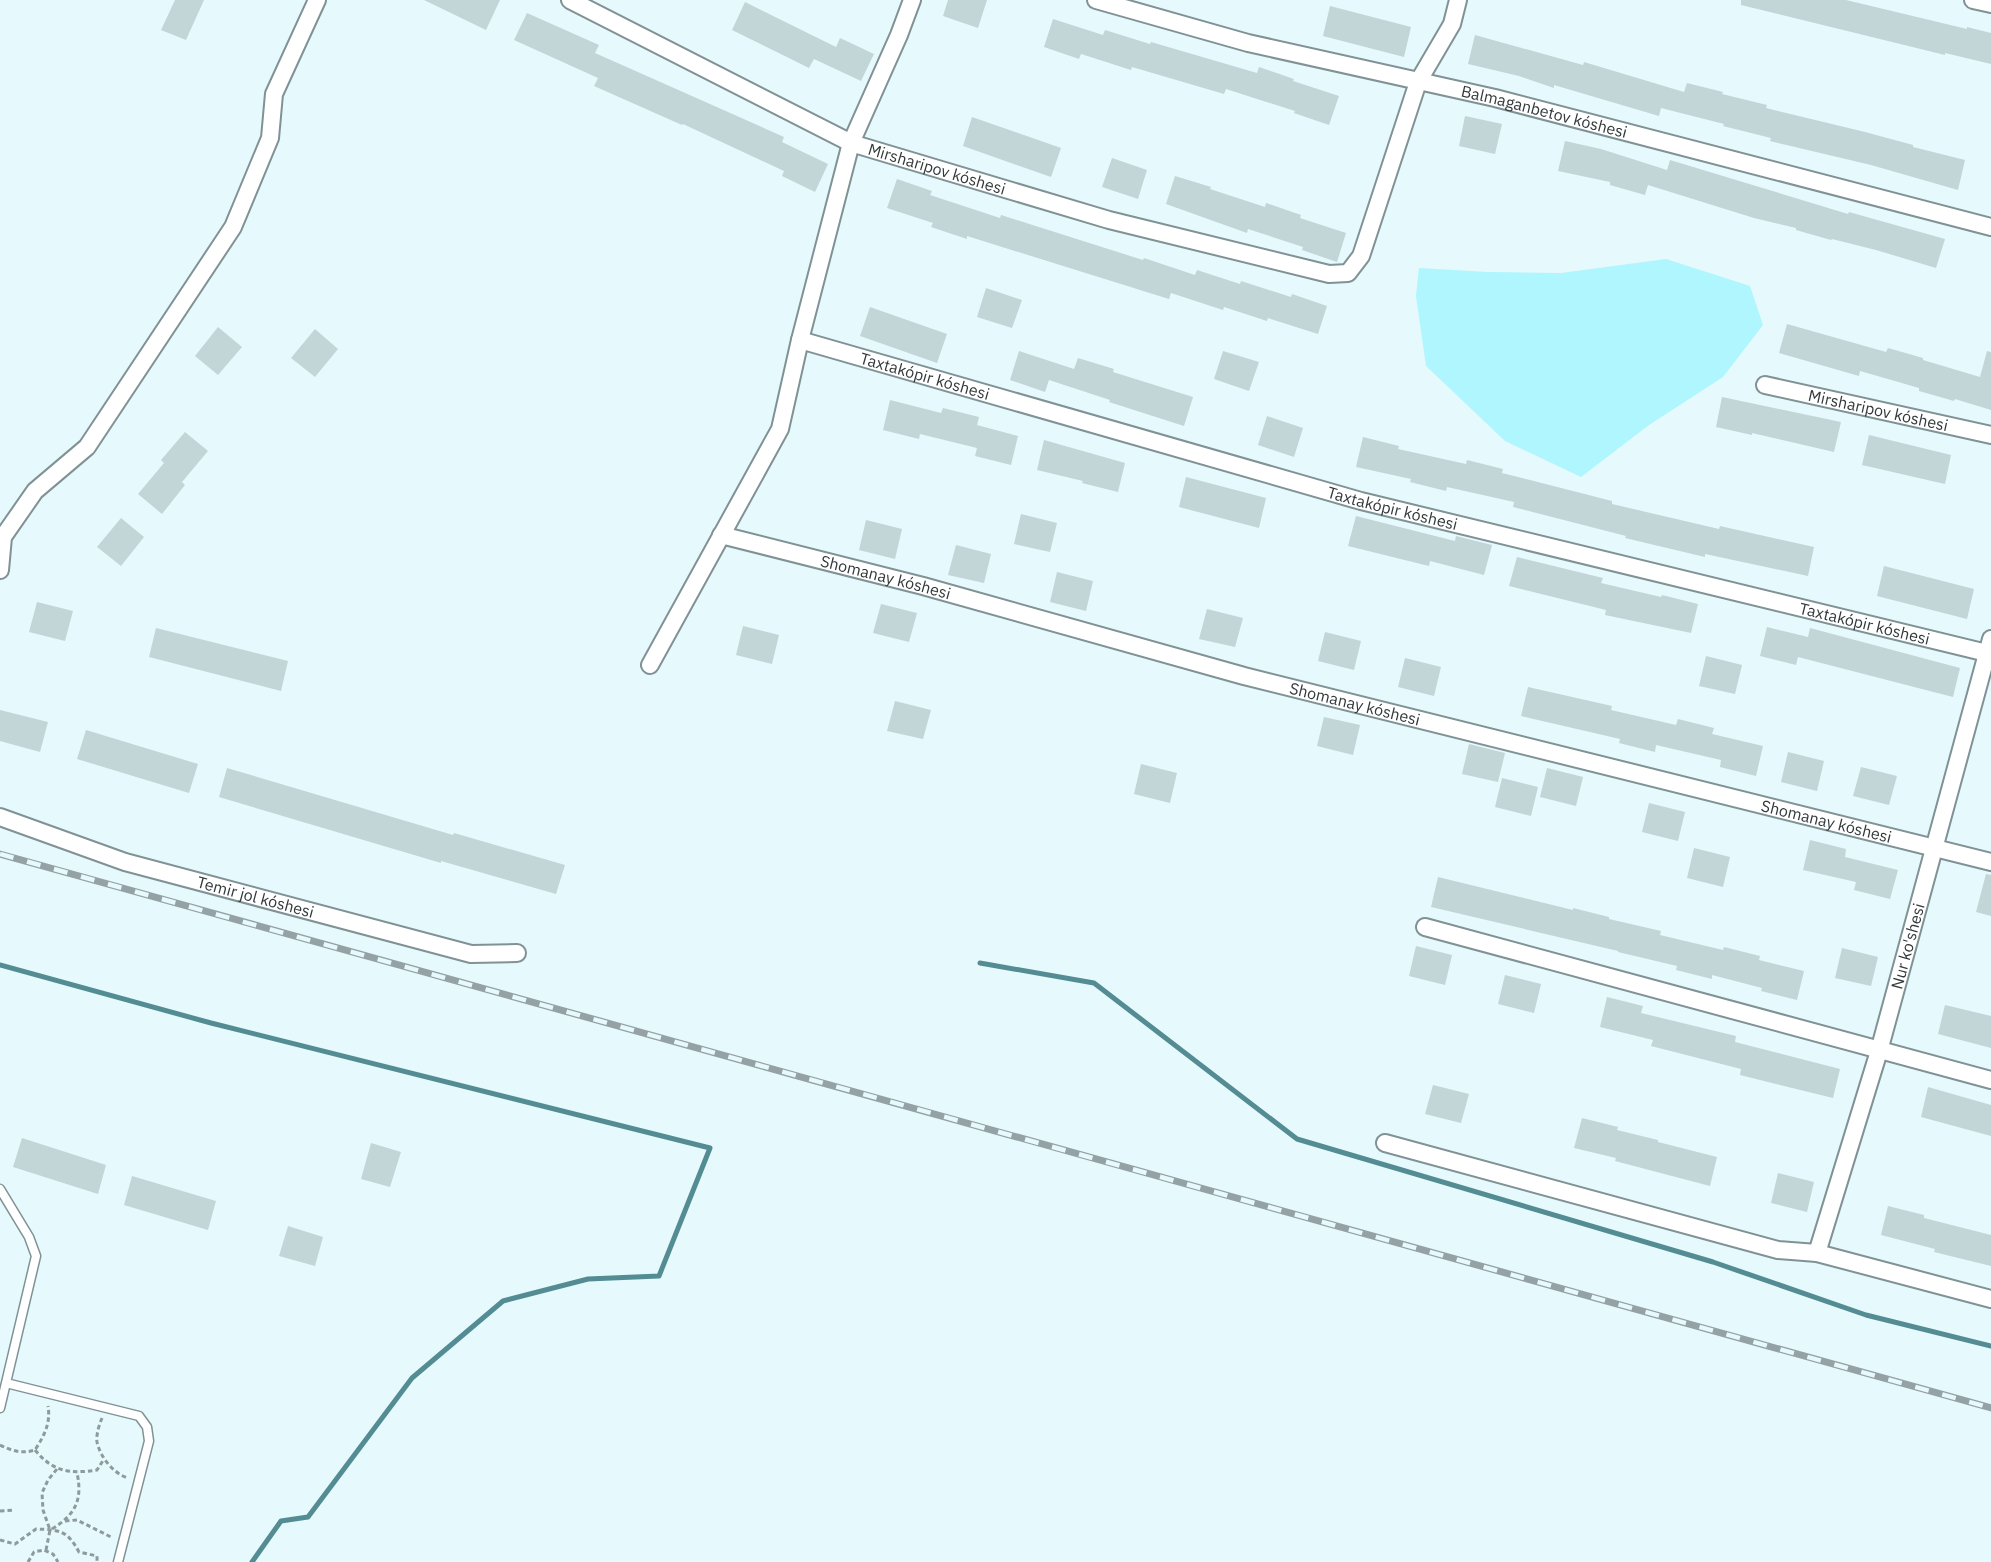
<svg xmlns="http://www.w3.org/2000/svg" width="1991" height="1562" font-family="'IBM Plex Sans',sans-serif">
<rect width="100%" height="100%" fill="#e6f9fc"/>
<path fill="#aff6fe" d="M1666,259L1750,286L1763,325L1723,377L1649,425L1581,477L1505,441L1426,366L1416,296L1419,268L1488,272L1561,273Z"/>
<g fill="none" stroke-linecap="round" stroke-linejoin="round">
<path stroke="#548c93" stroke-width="5" d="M980,963L1094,983L1297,1139L1713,1262L1866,1315L1991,1346
M0,965L211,1023L710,1148L659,1276L588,1279L503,1301L412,1378L308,1517L281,1521L252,1562"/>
</g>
<path fill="#c2d5d7" d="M175,0H204L186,40L161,30Z
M424,0H500L486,30Z
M948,0H987L978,28L943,16Z
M1741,0H1846L1967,29V27L1991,33V64L1945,53V55L1741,5Z
M745,2L836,47L840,38L874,54L861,81L814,59L809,68L732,30Z
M1330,6L1411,27L1404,57L1323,36Z
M527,13L599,45L595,53L784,137L782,142L828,164L815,192L782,176L784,171L683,124L682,125L594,86L598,78L514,40Z
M1053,19L1103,35L1105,30L1150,44L1151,42L1257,73L1259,67L1294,79L1293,81L1339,96L1329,125L1294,113L1295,111L1226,89L1224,94L1132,67L1131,70L1081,54L1079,59L1044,47Z
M1475,35L1583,65L1584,62L1684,92L1687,83L1723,92L1722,94L1767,105L1766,108L1865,132L1913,145V147L1965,160L1958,190L1871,165L1770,141L1771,138L1723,126L1724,124L1661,108L1659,116L1554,85V88L1519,76L1468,64Z
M1465,116L1502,124L1495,154L1459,146Z
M972,117L1061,148L1051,177L963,146Z
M1565,141L1601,149L1667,170L1670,160L1848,214L1849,212L1945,239L1936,268L1876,250L1832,239L1831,240L1796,230V228L1754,218L1648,185L1645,195L1610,185V182L1558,171Z
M1112,158L1147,170L1138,199L1102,187Z
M1175,176L1211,187L1210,189L1265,207L1266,203L1301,215L1300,218L1346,233L1337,262L1302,250L1303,247L1248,229L1247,233L1166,204Z
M897,179L932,191L930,195L1000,218L1001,215L1143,260L1144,258L1195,275L1197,270L1240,284L1241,281L1291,297L1292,294L1327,306L1318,334L1268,318L1267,321L1224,307L1223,310L1171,293L1169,299L967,236V239L931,227L933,223L887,208Z
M986,288L1022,300L1012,328L977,317Z
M870,307L947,334L937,363L860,336Z
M1787,324L1886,352L1888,348L1923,358V360L1980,377L1987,351L1991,352V410L1955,399L1954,401L1919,391V388L1860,371L1859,376L1779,353Z
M218,327L242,347L218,375L195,356Z
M315,329L338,349L315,377L291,358Z
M1019,351L1074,369L1078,358L1114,369L1113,372L1193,397L1184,426L1109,402L1110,400L1049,380L1045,392L1010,380Z
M1223,351L1259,362L1249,391L1214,379Z
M1722,397L1841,422L1834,452L1752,433V435L1716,427Z
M890,400L941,413L943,408L979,417L977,425L1018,436L1011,465L975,456L977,448L920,434L919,439L883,430Z
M1267,416L1303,428L1294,457L1258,445Z
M185,432L208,451L182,482L185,485L162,514L138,494L164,463L161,460Z
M1869,435L1951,455L1945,484L1862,465Z
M1363,437L1399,446L1398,449L1466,464L1467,460L1503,469L1502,473L1612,501V504L1719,529L1720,526L1814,547L1808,576L1705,554V557L1625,538L1626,536L1513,507L1514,502L1447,487L1446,491L1410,482L1411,479L1356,467Z
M1044,440L1125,463L1118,492L1082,483L1083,481L1037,470Z
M1186,477L1266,498L1259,528L1179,507Z
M1021,514L1057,523L1050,552L1014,544Z
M1356,516L1455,541L1456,536L1492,545L1484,575L1430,561L1429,566L1348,546Z
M121,518L144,537L121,566L97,547Z
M866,520L902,529L895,559L859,550Z
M956,545L991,554L984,583L948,575Z
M1517,557L1603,578L1601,583L1661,597L1662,595L1698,604L1691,633L1605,615L1606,610L1509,586Z
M1884,566L1974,589L1967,619L1877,596Z
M1057,572L1093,581L1086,611L1050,602Z
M37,602L73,611L65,641L29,632Z
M881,604L917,613L909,642L873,633Z
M1207,609L1243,618L1235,647L1199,639Z
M743,626L779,635L772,664L736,655Z
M1767,627L1808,637L1810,628L1960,668L1953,697L1798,657L1796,665L1760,656Z
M156,628L288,661L281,691L149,657Z
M1325,632L1361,641L1354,670L1318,661Z
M1706,656L1742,665L1735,694L1699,686Z
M1405,658L1441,667L1434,696L1398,687Z
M1528,687L1612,706L1611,710L1676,725L1678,719L1714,728L1712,734L1763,746L1756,776L1720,767L1721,760L1656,745L1655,752L1619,743L1620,739L1521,716Z
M895,701L931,710L923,739L887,731Z
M0,710L48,722L40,752L0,741Z
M1324,717L1360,725L1353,755L1317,746Z
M86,730L198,764L189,793L77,759Z
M1469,744L1505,753L1498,782L1462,774Z
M1788,752L1824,761L1817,791L1781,782Z
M1141,764L1177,773L1170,803L1134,794Z
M1861,767L1897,776L1889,805L1853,796Z
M227,768L453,835L454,833L565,865L556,894L441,861V863L219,797Z
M1547,768L1583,777L1576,806L1540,797Z
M1502,778L1538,787L1531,816L1495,807Z
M1649,803L1685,812L1678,841L1642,832Z
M1810,840L1846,849L1845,857L1898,870L1890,899L1854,890L1856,882L1803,870Z
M1694,848L1730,857L1723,887L1687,878Z
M1986,874L1991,875V916L1976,912Z
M1438,877L1573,910V908L1609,917V919L1661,931L1660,935L1723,950L1724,947L1760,956L1759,960L1804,971L1797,1000L1761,991L1762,988L1712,975V979L1676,970L1677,966L1618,952V951L1431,907Z
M1416,946L1452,955L1445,985L1409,976Z
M1842,948L1878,957L1871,986L1835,978Z
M1505,975L1541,984L1534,1013L1498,1004Z
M1607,997L1643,1006L1641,1013L1736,1036L1735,1042L1840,1069L1833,1098L1740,1075L1741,1069L1651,1046L1653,1040L1600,1027Z
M1945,1005L1991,1016V1048L1938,1034Z
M1433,1085L1469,1094L1461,1123L1425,1114Z
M1928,1087L1991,1105V1136L1921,1117Z
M1582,1118L1618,1127L1617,1130L1658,1140V1142L1717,1157L1710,1186L1615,1161L1616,1158L1574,1148Z
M22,1138L106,1165L98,1194L13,1167Z
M371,1143L401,1152L390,1187L361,1179Z
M1778,1173L1814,1182L1807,1212L1771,1203Z
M132,1176L216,1201L208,1230L124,1205Z
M1888,1206L1924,1215V1218L1991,1235V1266L1934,1252L1935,1249L1881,1235Z
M288,1226L323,1237L315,1266L279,1256Z"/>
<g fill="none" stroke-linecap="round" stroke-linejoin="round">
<g stroke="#809295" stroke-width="11">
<path id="service" d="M0,1189L29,1237L36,1256L0,1408
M6,1383L139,1416L147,1427L149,1441L118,1562"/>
</g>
<g stroke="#809295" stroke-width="20">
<g id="minor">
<path id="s1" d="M570,0L851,143L1109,220L1329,274L1348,273L1361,256L1418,82L1452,24L1458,0"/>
<path id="s2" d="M1096,0L1248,43L1495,98L1991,227"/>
<path d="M1973,0L1991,4"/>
<path id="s3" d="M800,340L1361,501L1991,654"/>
<path id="s4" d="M1765,385L1991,435"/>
<path id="s5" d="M721,535L923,586L1244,676L1991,862"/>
<path d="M0,570L3,537L35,491L87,447L233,227L270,138L274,94L317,0"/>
<path d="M650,665L780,429L800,340L851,143L899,35L912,0"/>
<path id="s6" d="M0,817L125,862L471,954L517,953"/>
<path d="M1425,927L1991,1080"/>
<path d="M1385,1143L1778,1250L1817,1253L1991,1299"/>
<path id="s7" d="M1817,1253L1879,1051L1991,639"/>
</g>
</g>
<path stroke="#8e9b9d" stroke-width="3" stroke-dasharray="4.5 3" stroke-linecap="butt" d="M102,1418C99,1425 96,1435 97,1442C100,1457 114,1474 128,1478
M0,1445C12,1451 22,1454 35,1450C44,1436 51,1423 48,1406
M35,1450C53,1472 70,1474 97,1470L104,1459
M0,1511L14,1510
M65,1521L77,1520L111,1537
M52,1529C75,1515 83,1500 77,1473
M0,1540L15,1544L36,1529C60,1530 67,1530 79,1552L97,1556V1562
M46,1550L50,1530L43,1510L42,1493L48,1480L57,1469
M28,1562L34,1552L44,1550L53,1554L58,1562"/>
<use href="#service" stroke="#fff" stroke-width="8"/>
<use href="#minor" stroke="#fff" stroke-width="16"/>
<g stroke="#95a2a5" stroke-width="7">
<path id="rail" d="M0,854L1991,1408"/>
</g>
<use href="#rail" stroke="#e6f9fc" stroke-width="4.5" stroke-dasharray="14" stroke-linecap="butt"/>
</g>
<g text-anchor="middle" stroke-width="4.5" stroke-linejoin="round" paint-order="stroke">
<g font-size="16" fill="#32393a" stroke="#e6f9fc">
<text dy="6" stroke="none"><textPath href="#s2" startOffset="462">Balmaganbetov kóshesi</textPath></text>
<text dy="6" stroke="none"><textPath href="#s1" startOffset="405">Mirsharipov kóshesi</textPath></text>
<text dy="6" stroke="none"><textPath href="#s3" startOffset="130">Taxtakópir kóshesi</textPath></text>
<text dy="6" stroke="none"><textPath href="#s4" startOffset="116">Mirsharipov kóshesi</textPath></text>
<text dy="6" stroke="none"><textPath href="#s3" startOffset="616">Taxtakópir kóshesi</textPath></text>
<text dy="6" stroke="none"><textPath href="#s5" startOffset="170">Shomanay kóshesi</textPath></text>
<text dy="6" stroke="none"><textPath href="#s3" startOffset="1102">Taxtakópir kóshesi</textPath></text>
<text dy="6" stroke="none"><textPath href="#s5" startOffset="656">Shomanay kóshesi</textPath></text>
<text dy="6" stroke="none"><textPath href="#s5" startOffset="1142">Shomanay kóshesi</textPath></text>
<text dy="6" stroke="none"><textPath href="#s6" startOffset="268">Temir jol kóshesi</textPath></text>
<text dy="6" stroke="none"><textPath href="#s7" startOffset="320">Nur ko'shesi</textPath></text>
</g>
</g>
</svg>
